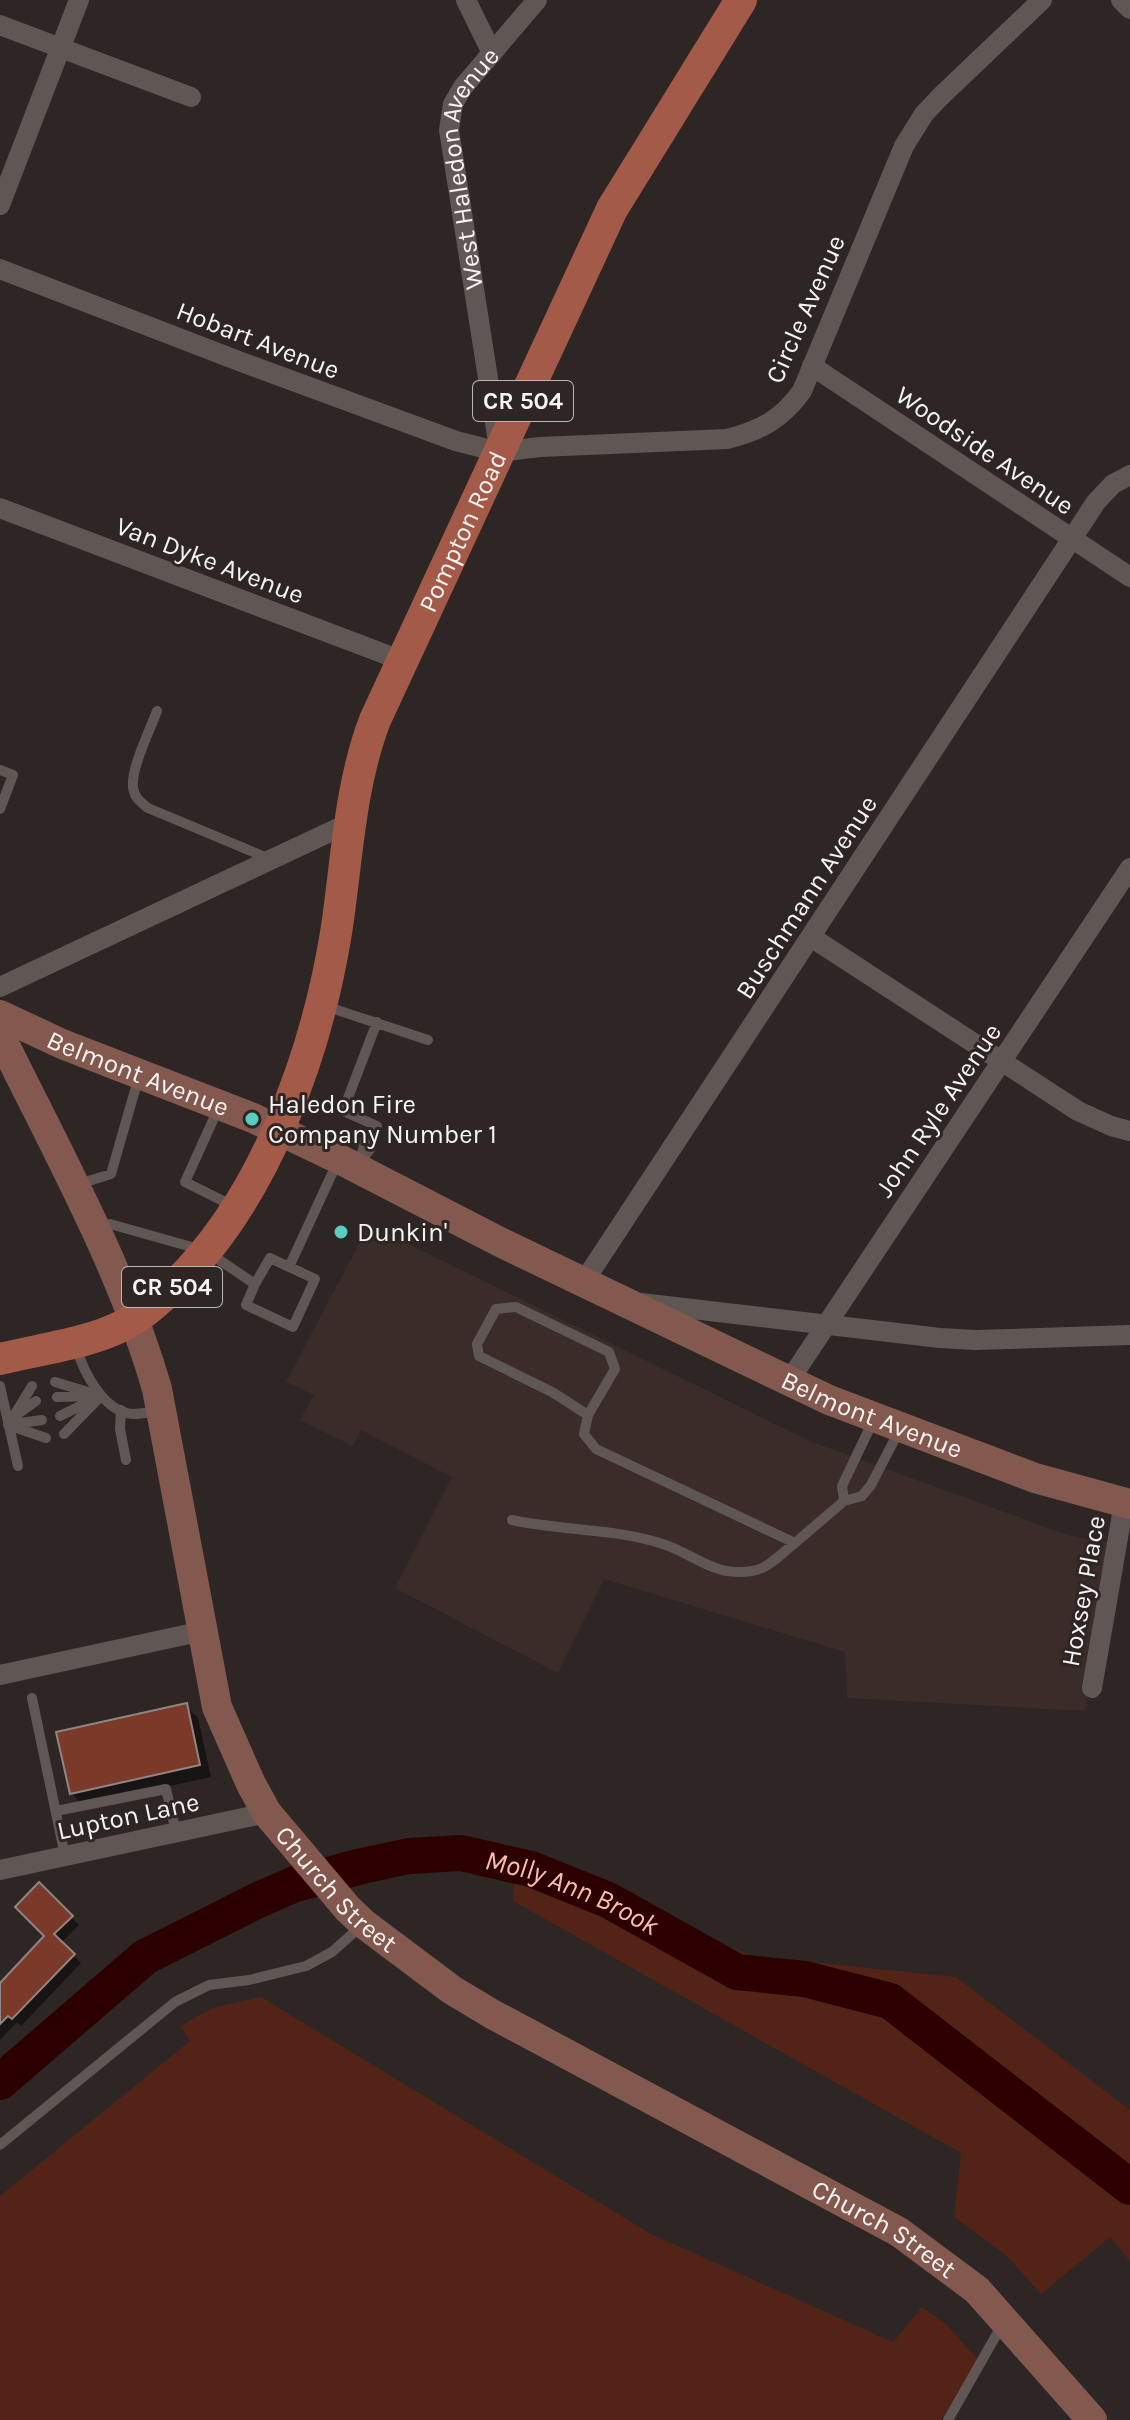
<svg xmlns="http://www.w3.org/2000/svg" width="1130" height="2420" font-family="Karla,sans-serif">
<rect width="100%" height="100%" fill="#2e2624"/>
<path fill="#3b2c29" d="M369,1225L810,1441L1067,1535L1118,1544L1085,1711L847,1698L845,1652L604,1579L558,1673L395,1588L452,1477L361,1430L353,1446L300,1420L314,1395L286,1382Z"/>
<path fill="#532317" d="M515,1857L752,1956L956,1977L1130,2110V2261L1110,2237L1041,2294L1006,2255L954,2217L961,2153L513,1901Z
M261,1997L651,2234L893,2342L922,2307L947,2325L980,2362L941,2420H0V2196L190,2041L181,2026L212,2008Z"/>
<path fill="#0007" d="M186,1706L198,1718L211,1777L83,1805L71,1793Z
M39,1885L79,1925L61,1943L81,1963L21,2026L17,2022L0,2040V1986L47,1936Z"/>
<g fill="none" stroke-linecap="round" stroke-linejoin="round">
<path stroke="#2c0000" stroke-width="36" id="s1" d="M0,2082L145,1957L256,1901L295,1884L362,1866L409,1856L461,1853L531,1869L608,1900L737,1972L805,1979L890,2001L1130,2187"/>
</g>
<path fill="#7a3929" stroke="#8f8583" stroke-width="2" d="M187,1703L200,1765L70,1794L56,1732Z
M39,1882L73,1916L54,1934L75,1954L12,2019L8,2016L0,2024V1983L44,1936L15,1907Z"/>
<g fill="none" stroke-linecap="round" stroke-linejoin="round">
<path stroke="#605755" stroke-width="10" d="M157,711C150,730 131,768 133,787C134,798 141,802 148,808L270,859
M0,770L13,775L0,809
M325,1006L428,1040
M219,1107L185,1182L233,1206
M362,1157C375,1150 371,1138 377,1126L343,1111L377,1022
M360,1161L365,1141L372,1137
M79,1184L111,1174L139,1076
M98,1228L110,1224L206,1251L255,1284L246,1305L293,1327L315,1279L270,1258L255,1284
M289,1267L337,1163
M76,1346C83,1371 103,1412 133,1414C141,1414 151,1412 159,1411
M55,1382L101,1396L64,1434
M0,1386L18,1466
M32,1386L8,1425L46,1438
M57,1397L91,1396
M121,1410L120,1429L126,1460
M18,1414L36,1401
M588,1415L615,1369L609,1352L516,1307L496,1309L477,1344L479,1356L552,1392L588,1415L584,1434L596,1449L795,1543L844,1501
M60,1416L92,1400
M874,1419L842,1486L844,1501L862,1496L871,1485L900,1429
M13,1424L42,1420
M512,1520C562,1531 614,1528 663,1544C688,1552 711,1572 737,1572C767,1573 774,1559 795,1543
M32,1698L65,1856
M56,1811L166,1789L176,1832
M0,2145L175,2002L209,1985L249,1980L306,1966L332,1952L360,1927
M948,2420L1002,2325"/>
<g stroke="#605755" stroke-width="20">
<path d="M466,0L492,53"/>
<path d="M1121,0L1130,9"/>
<path d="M0,25L191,97"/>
<path d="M0,205L79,0"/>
<path d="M0,269L244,363L456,441L499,452L540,447L727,439C760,431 782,419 802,391L904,146L924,114L940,97L1042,0"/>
<path d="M812,366L1130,577"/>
<path id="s2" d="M499,448L449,130L453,104L463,87L537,0"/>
<path d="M0,508L403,661"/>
<path d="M811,937L1078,1111L1111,1126L1130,1131"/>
<path d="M0,987L351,822"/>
<path d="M583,1283L1096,502L1113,484L1130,475"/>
<path d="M641,1303L940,1338L976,1340L1130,1335"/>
<path d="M789,1381L1130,868"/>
<path d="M0,1675L203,1631"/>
<path d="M1092,1688L1124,1503"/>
<path d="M0,1870L267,1813"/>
</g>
<g stroke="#82584f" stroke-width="30">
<path id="s3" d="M0,1015L62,1044L253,1118L345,1162L500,1242L829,1400L1035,1478L1130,1504"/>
<path id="s4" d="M0,1035C56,1150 122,1267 157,1389L217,1707L251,1784L267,1813L348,1909L364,1924L452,1990L492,2014L899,2232L977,2290L1092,2420"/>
</g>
<path stroke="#a45a49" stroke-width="32" id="s5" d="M0,1359C40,1349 86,1344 122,1326C142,1316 159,1300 175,1285C265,1198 316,1055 336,933C347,862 349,788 375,720L612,209L741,0"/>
</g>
<g fill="#58cec0" stroke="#2e2624" stroke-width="3">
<circle cx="252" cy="1119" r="8"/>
<circle cx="341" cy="1232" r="8"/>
</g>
<g text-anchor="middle" stroke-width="6" stroke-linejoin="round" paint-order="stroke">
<g fill="#2e2624" stroke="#bcb6b4" stroke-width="2">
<rect x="473" y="381" width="100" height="40" rx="6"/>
<rect x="122" y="1267" width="100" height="40" rx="6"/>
</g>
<g font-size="24" font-weight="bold" fill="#f9f3f2">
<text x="523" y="409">CR 504</text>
<text x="172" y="1295">CR 504</text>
</g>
<g font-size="26" fill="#f9f3f2" stroke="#2e2624">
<text dy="9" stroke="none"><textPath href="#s2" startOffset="288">West Haledon Avenue</textPath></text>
<text transform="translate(805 309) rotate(-66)" y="9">Circle Avenue</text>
<text transform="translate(258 340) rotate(21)" y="9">Hobart Avenue</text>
<text transform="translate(985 450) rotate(34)" y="9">Woodside Avenue</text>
<text dy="9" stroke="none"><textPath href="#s5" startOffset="1012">Pompton Road</textPath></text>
<text transform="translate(210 560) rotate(21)" y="9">Van Dyke Avenue</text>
<text transform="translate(806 897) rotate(-57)" y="9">Buschmann Avenue</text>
<text dy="9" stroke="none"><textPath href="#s3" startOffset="150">Belmont Avenue</textPath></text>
<text transform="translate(938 1110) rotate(-56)" y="9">John Ryle Avenue</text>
<text dy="9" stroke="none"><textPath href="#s3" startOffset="960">Belmont Avenue</textPath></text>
<text transform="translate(1083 1591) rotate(-80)" y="9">Hoxsey Place</text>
<text transform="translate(128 1816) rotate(-12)" y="9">Lupton Lane</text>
<text dy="9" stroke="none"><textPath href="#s4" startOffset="932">Church Street</textPath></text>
<text dy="9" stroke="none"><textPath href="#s4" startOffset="1580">Church Street</textPath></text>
</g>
<g font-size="26" fill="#f9f3f2" stroke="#2e2624" text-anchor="start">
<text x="268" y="1113">Haledon Fire<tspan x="268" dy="30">Company Number 1</tspan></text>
<text x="357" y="1241">Dunkin'</text>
</g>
<g font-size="28" font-style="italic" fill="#fbbdad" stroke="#2e2624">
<text dy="10" stroke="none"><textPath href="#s1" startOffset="646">Molly Ann Brook</textPath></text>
</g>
</g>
</svg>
